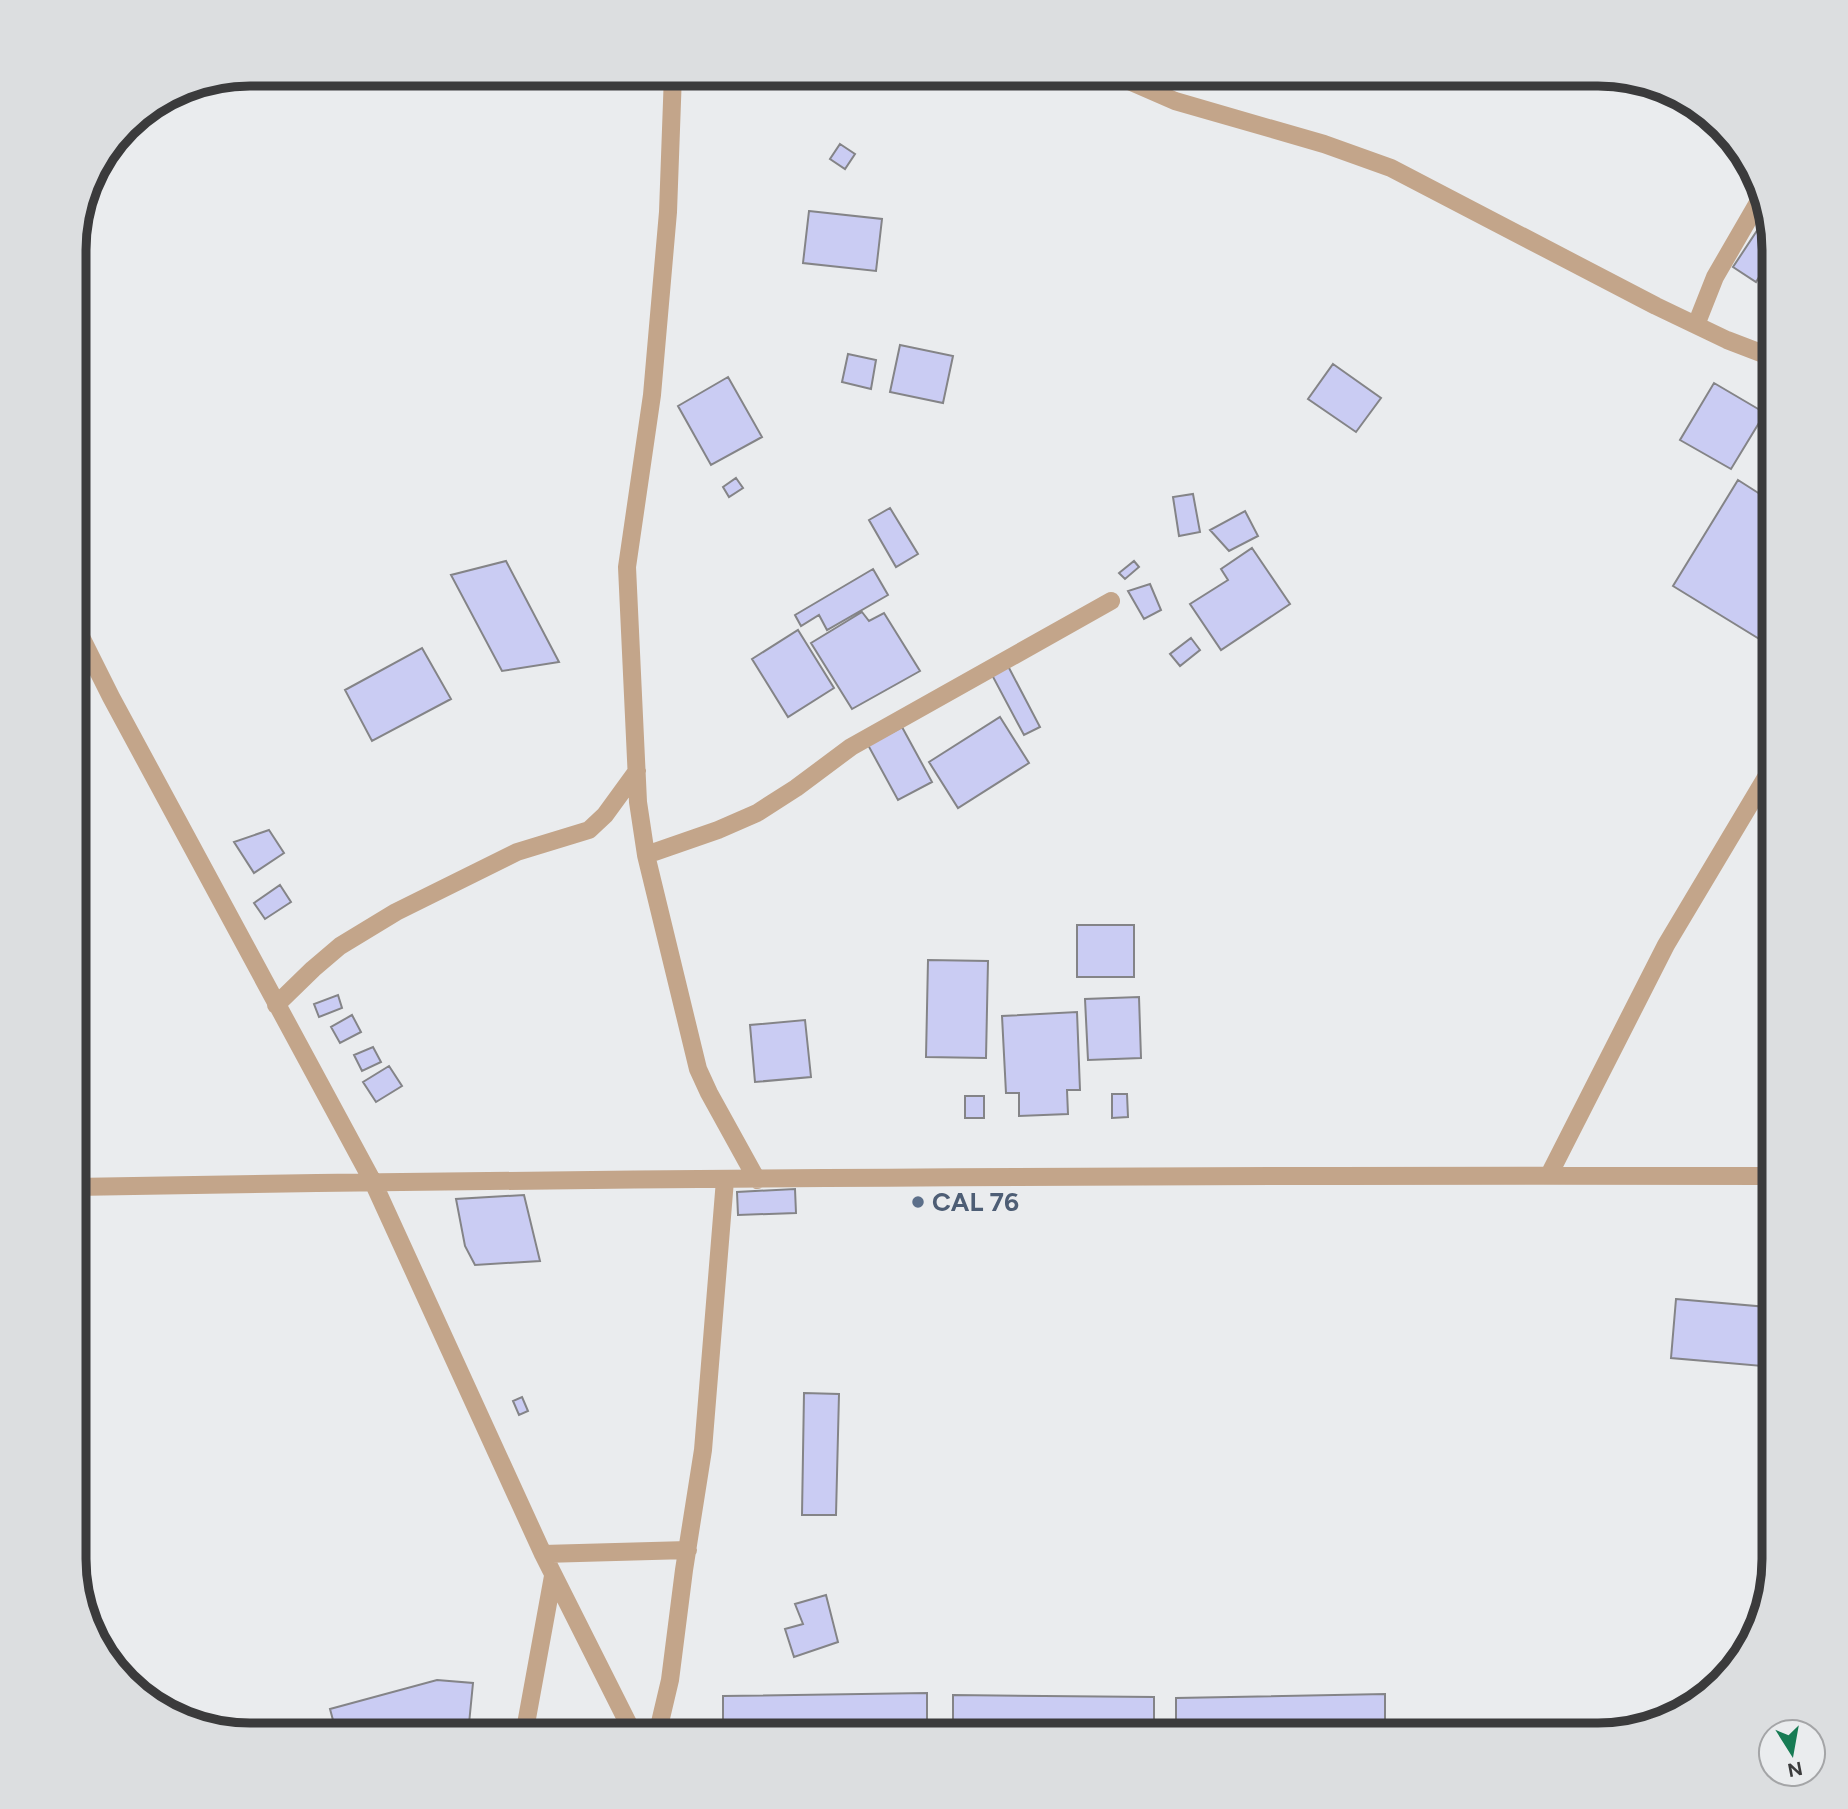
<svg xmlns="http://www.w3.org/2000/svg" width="1848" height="1809" font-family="Figtree,sans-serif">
<rect width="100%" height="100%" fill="#eaecee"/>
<path fill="#caccf3" stroke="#848487" stroke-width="2" d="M840,144L855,154L845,169L830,159Z
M809,211L882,219L876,271L803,263Z
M1768,214L1774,253L1756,282L1733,267Z
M900,345L953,356L943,403L890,392Z
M848,354L876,360L871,389L842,382Z
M1333,364L1381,398L1356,432L1308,399Z
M728,377L762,437L711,465L678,406Z
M1714,383L1765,413L1731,469L1680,440Z
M736,478L743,488L729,497L723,487Z
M1738,480L1774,503V648L1673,586Z
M1193,494L1200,532L1179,536L1173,497Z
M890,508L918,554L896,567L869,520Z
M1245,511L1258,536L1229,551L1210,530Z
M1252,548L1290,604L1221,650L1190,604L1228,580L1221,569Z
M506,561L559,662L502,671L451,575Z
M1134,561L1139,567L1125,579L1119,573Z
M873,569L888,595L827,630L819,615L801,626L795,615Z
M1150,584L1161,610L1144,619L1128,591Z
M862,612L869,621L884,613L920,671L852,709L811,643Z
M798,630L834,688L788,717L752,659Z
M1191,638L1200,650L1180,666L1170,654Z
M422,648L451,699L372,741L345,690Z
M1008,666L1040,727L1024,735L992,675Z
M1000,717L1029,763L958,808L929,762Z
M902,727L932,782L898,800L868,745Z
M269,830L284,853L254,873L234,842Z
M280,885L291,902L265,919L254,903Z
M1077,925H1134V977H1077Z
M928,960L988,961L986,1058L926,1057Z
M338,995L342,1008L319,1017L314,1004Z
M1139,997L1141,1058L1088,1060L1085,999Z
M1077,1012L1080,1090H1067L1068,1114L1019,1116V1093H1006L1002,1016Z
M352,1015L361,1032L340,1043L331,1027Z
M805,1020L811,1077L755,1082L750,1025Z
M373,1047L381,1062L362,1071L354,1055Z
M389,1066L402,1086L376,1102L363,1082Z
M1112,1094H1127L1128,1117L1112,1118Z
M965,1096H984V1118H965Z
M795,1189L796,1213L738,1215L737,1192Z
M524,1195L540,1261L475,1265L465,1246L456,1199Z
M1676,1299L1767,1307L1762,1366L1671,1358Z
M804,1393L839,1394L836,1515H802Z
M522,1397L528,1411L519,1415L513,1401Z
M826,1595L838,1642L794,1657L785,1629L803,1624L795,1604Z
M102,1634L110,1664L93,1637Z
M437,1680L473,1683L468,1734L441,1732V1735H337L330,1709Z
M927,1693V1735H723V1696Z
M1385,1694V1735H1176V1698Z
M953,1695L1154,1697V1735H953Z"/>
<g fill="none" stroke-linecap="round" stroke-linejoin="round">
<path stroke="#c3a58a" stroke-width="18" d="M673,74L668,212L652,395L627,567L638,802L646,855L698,1069L709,1093L757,1180
M1113,74L1175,101L1324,144L1391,168L1656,306L1727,340L1774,358
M1696,325L1715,277L1763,194
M74,623L111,697L373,1182L543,1554L634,1735
M646,855L718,830L757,813L796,788L851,747L1111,601
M276,1005L313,969L340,946L396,912L517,852L589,830L605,815L637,771
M1549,1175L1666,945L1774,764
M74,1187C640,1177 1208,1175 1774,1176
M543,1554L688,1550
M524,1735L553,1576
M657,1735L670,1680L684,1570L703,1450L725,1180"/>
</g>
<circle fill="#5c6f8a" stroke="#eaecee" stroke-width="2.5" cx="918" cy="1202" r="7"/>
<g text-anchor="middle" stroke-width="7" stroke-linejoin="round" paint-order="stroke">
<g font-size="26" font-weight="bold" fill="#4e5e75" stroke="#eaecee" text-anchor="start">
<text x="932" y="1211">CAL 76</text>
</g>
</g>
<path d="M0 0H1848V1809H0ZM250 86H1598A164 164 0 0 1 1762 250V1559A164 164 0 0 1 1598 1723H250A164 164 0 0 1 86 1559V250A164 164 0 0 1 250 86Z" fill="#dcdee0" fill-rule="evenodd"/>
<path fill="none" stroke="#3b3b3c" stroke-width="9" d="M250 86H1598A164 164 0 0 1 1762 250V1559A164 164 0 0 1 1598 1723H250A164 164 0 0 1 86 1559V250A164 164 0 0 1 250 86Z"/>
<g transform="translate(1792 1753) rotate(169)"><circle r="33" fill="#eaecee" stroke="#a4a5a7" stroke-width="2"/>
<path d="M0-5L12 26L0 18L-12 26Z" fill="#177b54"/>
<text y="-10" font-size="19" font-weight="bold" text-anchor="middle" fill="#3b3b3c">N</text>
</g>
</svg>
